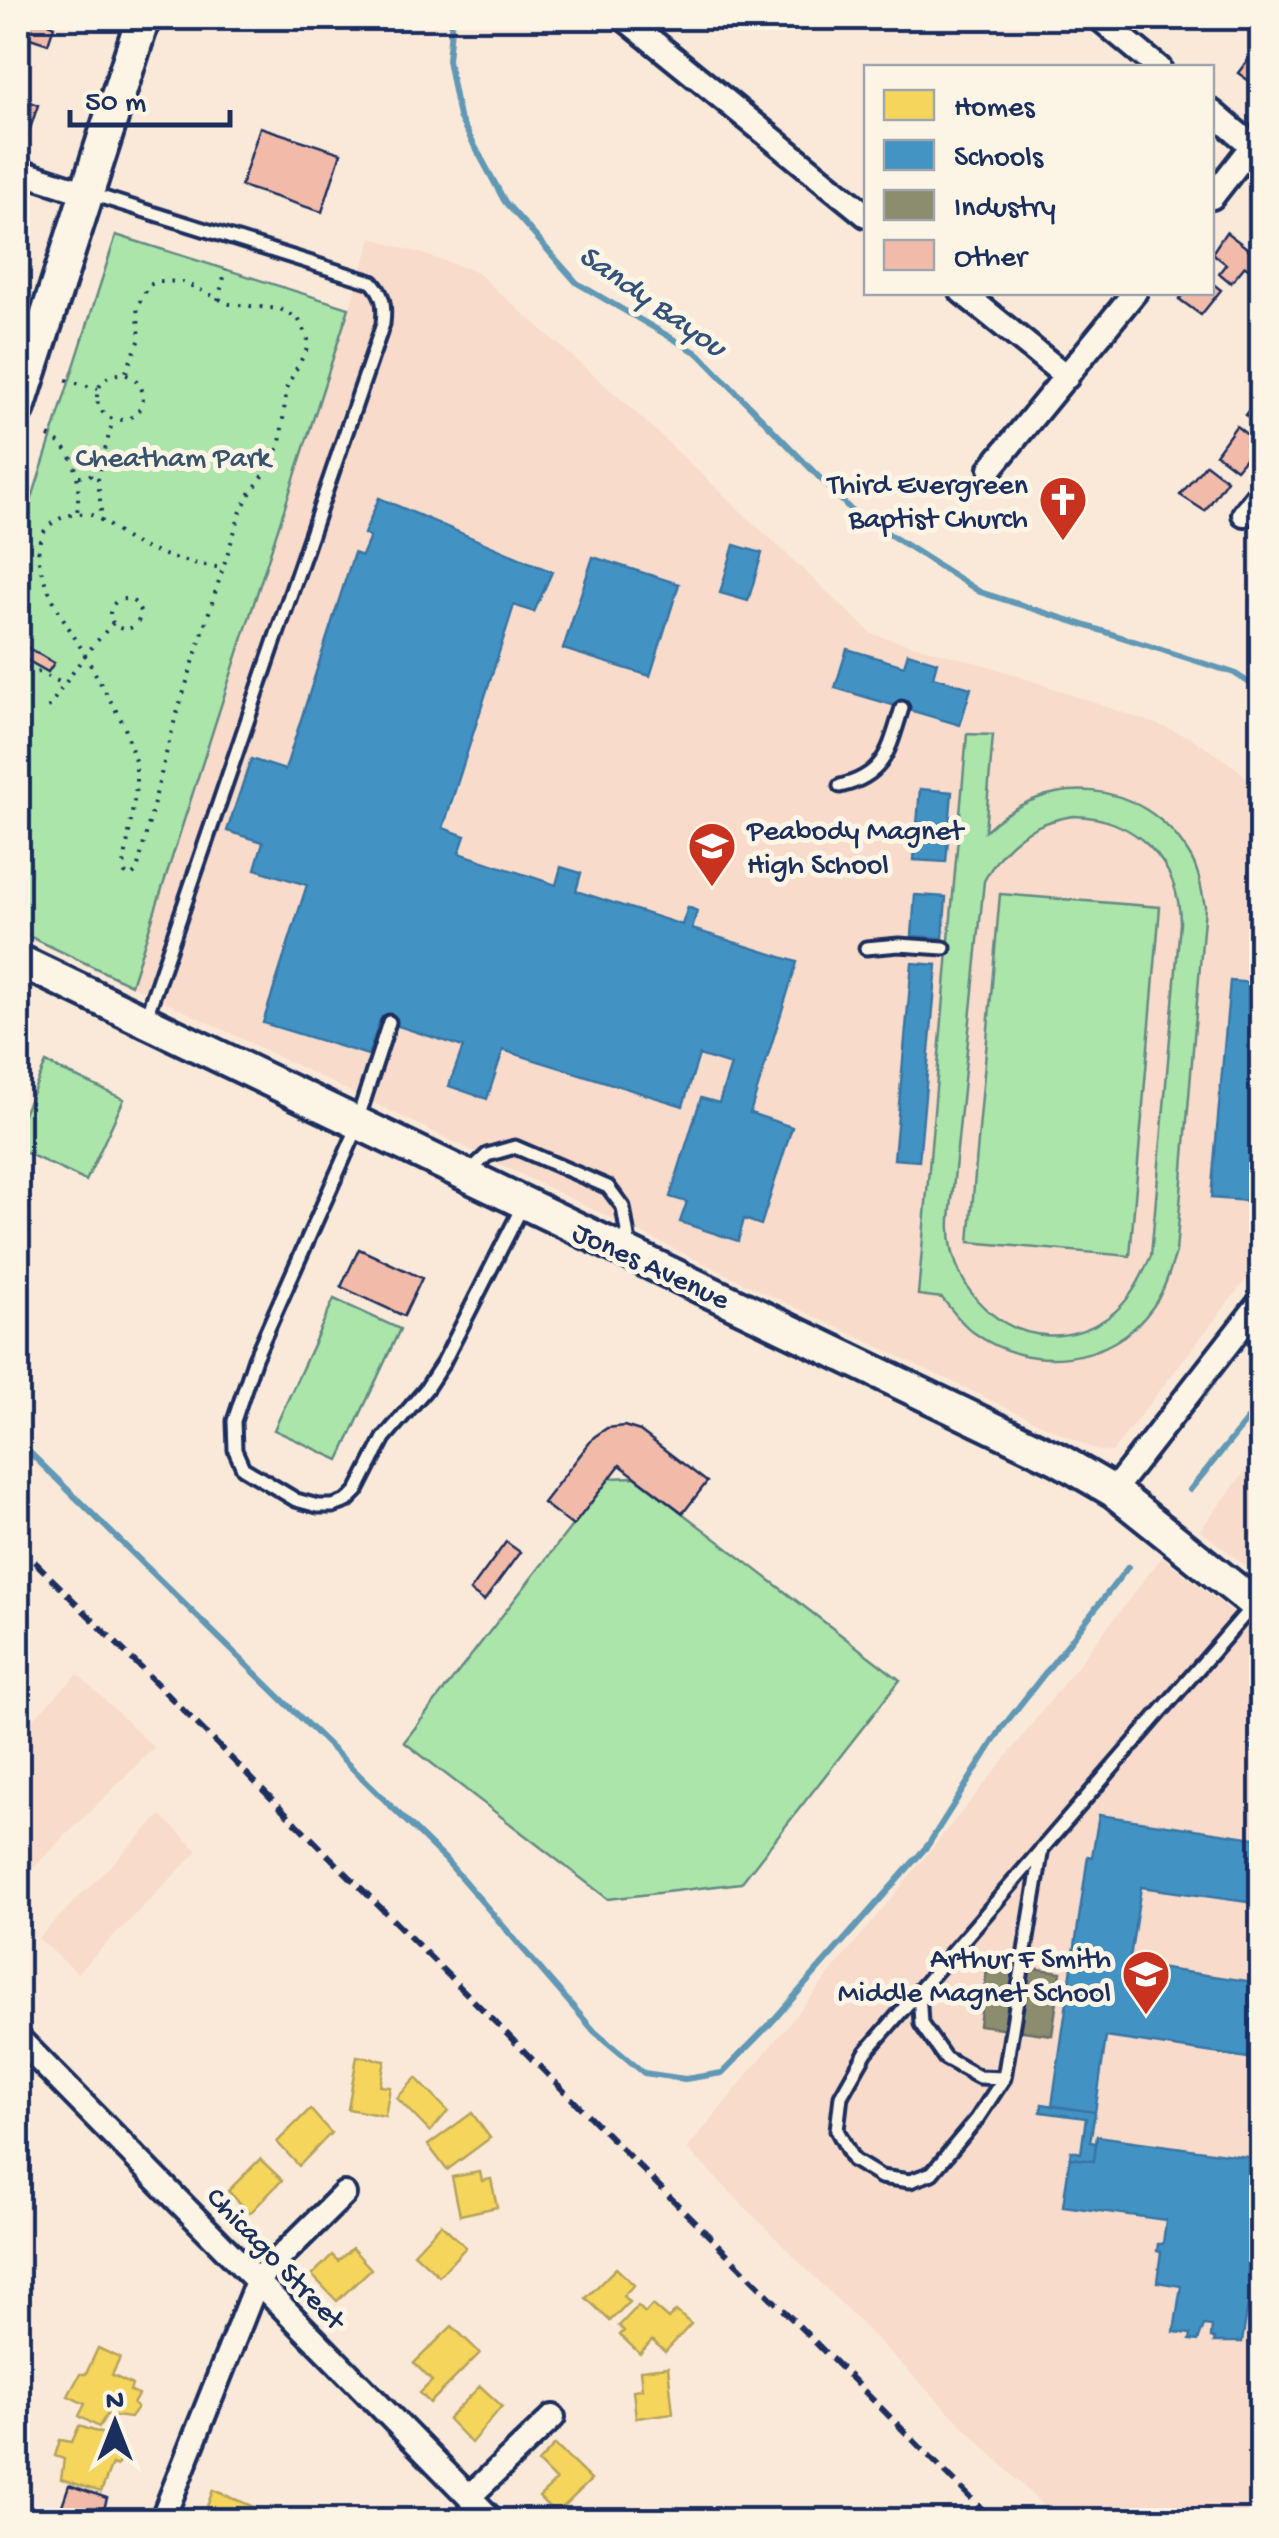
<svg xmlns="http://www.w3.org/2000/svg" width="1279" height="2538" font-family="'Gochi Hand',sans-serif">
<rect width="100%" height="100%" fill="#fae9d9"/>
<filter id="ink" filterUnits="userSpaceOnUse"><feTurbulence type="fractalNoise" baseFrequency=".01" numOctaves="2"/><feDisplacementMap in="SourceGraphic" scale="20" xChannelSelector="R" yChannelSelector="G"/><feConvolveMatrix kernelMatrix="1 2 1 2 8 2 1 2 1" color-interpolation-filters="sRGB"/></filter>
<g filter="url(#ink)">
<path fill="#f8dbca" d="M372,238L475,271L631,408L872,634L992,667L1170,729L1193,739L1239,770L1261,794V1260L1112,1452L1098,1451L761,1291L131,985Z
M1261,1451V1578L1200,1530Z
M1162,1557L1261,1635V2520H1057L687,2149L1012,1750Z
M78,1674L154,1748L28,1873L18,1861V1734Z
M161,1815L198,1851L77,1973L38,1938Z"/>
<path fill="#abe5aa" stroke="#638a84" stroke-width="2.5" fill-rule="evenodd" d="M116,235L349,308L131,985L18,931V542Z
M967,734L993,735L985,831C1047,771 1142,777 1189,854C1199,869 1201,889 1205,906L1176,1252C1170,1271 1164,1292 1152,1308C1111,1366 1028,1373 973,1332C961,1323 952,1310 942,1298L918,1295ZM1074,816C1135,817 1180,862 1180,923L1151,1256C1140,1280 1130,1302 1107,1318C1031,1368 945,1303 950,1219L984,881C1004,843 1031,822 1074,816Z
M1000,894L1160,907L1130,1256L969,1242Z
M46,1063L124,1099L86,1181L18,1149V1125Z
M334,1299L400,1329L339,1460L274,1430Z
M635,1477L900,1680L741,1883L608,1899L404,1742L609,1478Z"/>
<path fill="#f6d55c" stroke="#b4a35d" stroke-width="2.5" d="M357,2056L385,2061L380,2086L390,2087L385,2116L348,2109Z
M416,2078L448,2111L430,2132L397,2098Z
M310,2109L331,2133L299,2166L277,2142Z
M472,2113L490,2138L447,2170L428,2145Z
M260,2159L282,2180L250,2213L228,2191Z
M480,2172L482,2181L491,2179L497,2207L460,2215L452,2177Z
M441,2224L466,2247L439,2276L414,2253Z
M352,2248L371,2269L337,2301L312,2275L332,2255L338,2261Z
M616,2268L634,2285L623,2296L629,2302L610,2321L586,2298Z
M652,2305L668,2319L676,2311L691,2324L665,2352L652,2340L640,2354L620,2335L624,2331L619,2326L638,2306L645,2313Z
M452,2326L480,2353L430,2403L420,2393L432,2381L414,2363Z
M98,2348L120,2358L112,2375L132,2385L130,2391L138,2395L133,2404L137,2408L130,2418L106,2415L99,2427L79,2416L85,2404L68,2396L80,2374H86Z
M668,2367L673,2413L636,2418L633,2390L642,2389L640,2370Z
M480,2386L502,2406L471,2443L448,2419Z
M79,2426L122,2440L117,2453L122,2456L117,2466L112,2464L101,2492L61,2479L64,2459L55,2456L60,2440L72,2442Z
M555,2445L591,2480L556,2514L539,2497L556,2481L538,2463Z
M213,2490L261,2510L257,2520H202Z"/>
<path fill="#4393c3" stroke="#3775a5" stroke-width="2.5" d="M379,498L552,572L534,612L514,605L443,828L465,836L459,853L556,885L561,867L581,873L576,891L682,925L688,907L697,911L692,929L797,962L750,1113L792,1127L761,1225L744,1219L738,1241L680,1222L687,1202L670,1197L701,1098L719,1103L731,1065L699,1055L683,1106L503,1050L487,1099L449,1086L463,1047L380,1020L368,1055L263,1023L307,885L255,869L263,842L227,831L251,759L285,770L354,553L362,556L370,537L364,534Z
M734,545L762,553L748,601L720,593Z
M593,557L679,584L650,676L563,649Z
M847,649L904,666L908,653L937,662L933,677L971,688L960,725L835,688Z
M920,789L952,792L946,862L914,860Z
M915,895L946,897L943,938L912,936Z
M912,963L937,965L919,1161L894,1159Z
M1230,981L1262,984V1202L1211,1198Z
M1261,1735L1262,1736V1757L1250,1748Z
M1099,1815L1262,1839V1904L1141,1887L1129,1964L1262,1983V2060L1106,2037L1095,2112L1052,2106L1088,1856L1092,1857Z
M1042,2104L1095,2112L1090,2142L1096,2143L1094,2161L1070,2158L1071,2151L1081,2153L1086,2118L1041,2112Z
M1097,2136L1262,2159V2300L1249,2299L1242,2342H1214L1215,2338H1211L1212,2326L1204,2325L1198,2341L1190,2340L1191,2334L1174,2332L1181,2286L1157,2282L1161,2252L1157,2251L1158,2244H1163L1166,2220L1063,2206L1070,2158L1094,2161Z"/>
<path fill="#8c8c6e" stroke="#6a7069" stroke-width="2.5" d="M988,1962L1061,1972L1052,2035L979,2025Z"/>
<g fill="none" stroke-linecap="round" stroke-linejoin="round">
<path stroke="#6198b5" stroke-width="6" d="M452,18L448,60L459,117L505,202L577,283L699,354L851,510L980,592L1234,673L1262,691
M18,1441L445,1859L595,2032L644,2073L685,2079L722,2073L770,2024L928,1845L1002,1728L1128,1567
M1190,1490L1262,1402"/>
</g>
<path fill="#f2baa8" stroke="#1b2f5e" stroke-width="2.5" d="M18,18H52L50,24L54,26L48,44L18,34Z
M1262,41V90L1238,73Z
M18,98L38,105L30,129L18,125Z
M260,127L341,153L322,212L241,186Z
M1226,232L1259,257L1250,269L1245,266L1231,283L1219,273L1226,264L1212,253Z
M1212,283L1221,290L1201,315L1179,299L1186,292H1212Z
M1262,393V427L1245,415Z
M1236,426L1258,443L1236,469L1216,454Z
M1206,464L1227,480L1205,511L1180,495Z
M23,645L54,663L48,672L18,655Z
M359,1249L422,1278L404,1316L341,1287Z
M624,1426L640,1431L707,1482L683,1513L620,1465L573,1526L543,1503L594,1437L607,1428Z
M506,1542L520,1552L484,1601L470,1591Z
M69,2485L107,2498L101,2520H57Z"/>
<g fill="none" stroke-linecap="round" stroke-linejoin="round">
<g stroke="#1b2f5e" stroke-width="19">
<path id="service" d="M88,193L372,282C384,295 385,306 383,324L146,1017
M840,786C886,775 889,749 902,708
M866,948L899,945L944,948
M358,1118L389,1022
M359,1124L255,1358L234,1421L235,1450L243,1468L296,1500L318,1506H333L347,1501L357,1491L384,1438L426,1389L443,1363L524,1203
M467,1174L487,1155L515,1147L608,1187L623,1207L630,1249
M1260,1202L1262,1246
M1262,1690L1257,1704L1262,1724
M1042,1848L1004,2078L977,2119L932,2173L910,2181L881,2177L853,2160L837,2130L841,2096L866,2052L1254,1604
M919,1990L921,2024L945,2058L979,2077L1004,2078"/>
</g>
<g stroke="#1b2f5e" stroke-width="30">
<path id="minor" d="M624,18L866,215
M1099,18L1159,68
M1212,112L1262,154
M18,171L87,193
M1212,197L1262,133
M962,292L1067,377
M991,468L1135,292
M1244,514L1262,491
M1113,1491L1262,1300
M18,2038L492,2520
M469,2497L553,2417
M162,2520L258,2279L344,2194"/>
</g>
<g stroke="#1b2f5e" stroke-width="38">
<path id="tertiary" d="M18,960L1058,1459L1113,1491L1262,1610"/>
</g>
<g stroke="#1b2f5e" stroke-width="40">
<path id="secondary" d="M18,408L143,18"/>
</g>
<path stroke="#1b2f5e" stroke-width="4" stroke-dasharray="2.5 8" stroke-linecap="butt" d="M218,300L226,269
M97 397a23 23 0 1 1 46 0a23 23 0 1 1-46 0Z
M66,380L98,389
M48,436C80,452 80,482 77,514
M79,476H89L101,465
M102,522L98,478L113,419
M110 614a15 15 0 1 1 30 0a15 15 0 1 1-30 0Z
M113,623L85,655L124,725L136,764V787L124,866L125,873L131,877L137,871L173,726L241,511L249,495L272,464L280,444L287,386L306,351L308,339L298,318L280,309L230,304L183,282L159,281L149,285L137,307L140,339L125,374
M18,663L64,684
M48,708L85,655C68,623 7,545 59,519C69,514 85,511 96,517C109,524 120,536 134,543C162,557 193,564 224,568"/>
<use href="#service" stroke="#fcf5e5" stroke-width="11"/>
<use href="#minor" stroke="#fcf5e5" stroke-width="22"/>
<use href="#tertiary" stroke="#fcf5e5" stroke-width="30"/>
<use href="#secondary" stroke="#fcf5e5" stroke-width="32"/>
<path stroke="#1b2f5e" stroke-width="6" stroke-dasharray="15 8" stroke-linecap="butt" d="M18,1545L993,2520"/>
</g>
</g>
<defs>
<g id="church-pin" transform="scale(2.5)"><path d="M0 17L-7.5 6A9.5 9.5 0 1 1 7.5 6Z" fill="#c8321e" stroke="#fcf5e5"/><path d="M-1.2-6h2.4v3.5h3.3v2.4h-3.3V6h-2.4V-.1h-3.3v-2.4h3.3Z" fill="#fff"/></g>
<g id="school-pin" transform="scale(2.5)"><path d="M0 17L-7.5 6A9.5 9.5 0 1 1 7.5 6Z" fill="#c8321e" stroke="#fcf5e5"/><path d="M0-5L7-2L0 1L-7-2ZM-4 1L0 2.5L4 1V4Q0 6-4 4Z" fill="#fff"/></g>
</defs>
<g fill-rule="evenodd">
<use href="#church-pin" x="1063" y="500"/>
<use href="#school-pin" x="712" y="846"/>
<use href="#school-pin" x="1146" y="1974"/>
</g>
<g text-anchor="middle" stroke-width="10" stroke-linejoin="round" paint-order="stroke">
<g font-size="30" fill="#38536d" stroke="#fcf5e5">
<text x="173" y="466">Cheatham Park</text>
</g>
<g font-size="30" fill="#1b2f5e" stroke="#fcf5e5" text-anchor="end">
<text x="1028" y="493">Third Evergreen<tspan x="1028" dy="34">Baptist Church</tspan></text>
<text x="747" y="839" text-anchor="start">Peabody Magnet<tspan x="747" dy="34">High School</tspan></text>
<text x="1111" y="1967">Arthur F Smith<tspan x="1111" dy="34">Middle Magnet School</tspan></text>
</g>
<g font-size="30" fill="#1b2f5e" stroke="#fcf5e5">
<text transform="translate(652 1264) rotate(25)" y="10">Jones Avenue</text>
<text transform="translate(277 2257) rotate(46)" y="10">Chicago Street</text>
</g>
<g font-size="32" font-style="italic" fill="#32527b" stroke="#fcf5e5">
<text transform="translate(654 299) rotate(35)" y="11">Sandy Bayou</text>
</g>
</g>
<rect width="1279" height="2538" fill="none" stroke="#fcf5e5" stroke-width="60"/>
<rect x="30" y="30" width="1219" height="2478" fill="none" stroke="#1b2f5e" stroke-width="4" filter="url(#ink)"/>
<rect x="864" y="65" width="350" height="230" fill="#fcf5e5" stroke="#a2a6af" stroke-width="2.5"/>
<rect x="884" y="90" width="50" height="30" fill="#f6d55c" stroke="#a2a6af" stroke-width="2.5"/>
<text x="954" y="115" font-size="30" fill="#1b2f5e">Homes</text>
<rect x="884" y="140" width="50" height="30" fill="#4393c3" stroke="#a2a6af" stroke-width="2.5"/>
<text x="954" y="165" font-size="30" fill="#1b2f5e">Schools</text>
<rect x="884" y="190" width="50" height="30" fill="#8c8c6e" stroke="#a2a6af" stroke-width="2.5"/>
<text x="954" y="215" font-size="30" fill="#1b2f5e">Industry</text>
<rect x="884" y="240" width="50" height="30" fill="#f2baa8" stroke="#a2a6af" stroke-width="2.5"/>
<text x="954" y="265" font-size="30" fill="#1b2f5e">Other</text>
<g transform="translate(115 2423)" stroke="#fcf5e5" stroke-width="8" paint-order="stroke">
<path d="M0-8L18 38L0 25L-18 38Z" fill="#1b2f5e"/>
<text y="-15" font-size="28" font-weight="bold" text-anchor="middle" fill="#1b2f5e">N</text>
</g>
<path d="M70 110v15h160v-15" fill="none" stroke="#1b2f5e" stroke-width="5"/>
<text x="85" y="110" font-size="30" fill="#1b2f5e" stroke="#fcf5e5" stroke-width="8" paint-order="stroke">50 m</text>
</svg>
